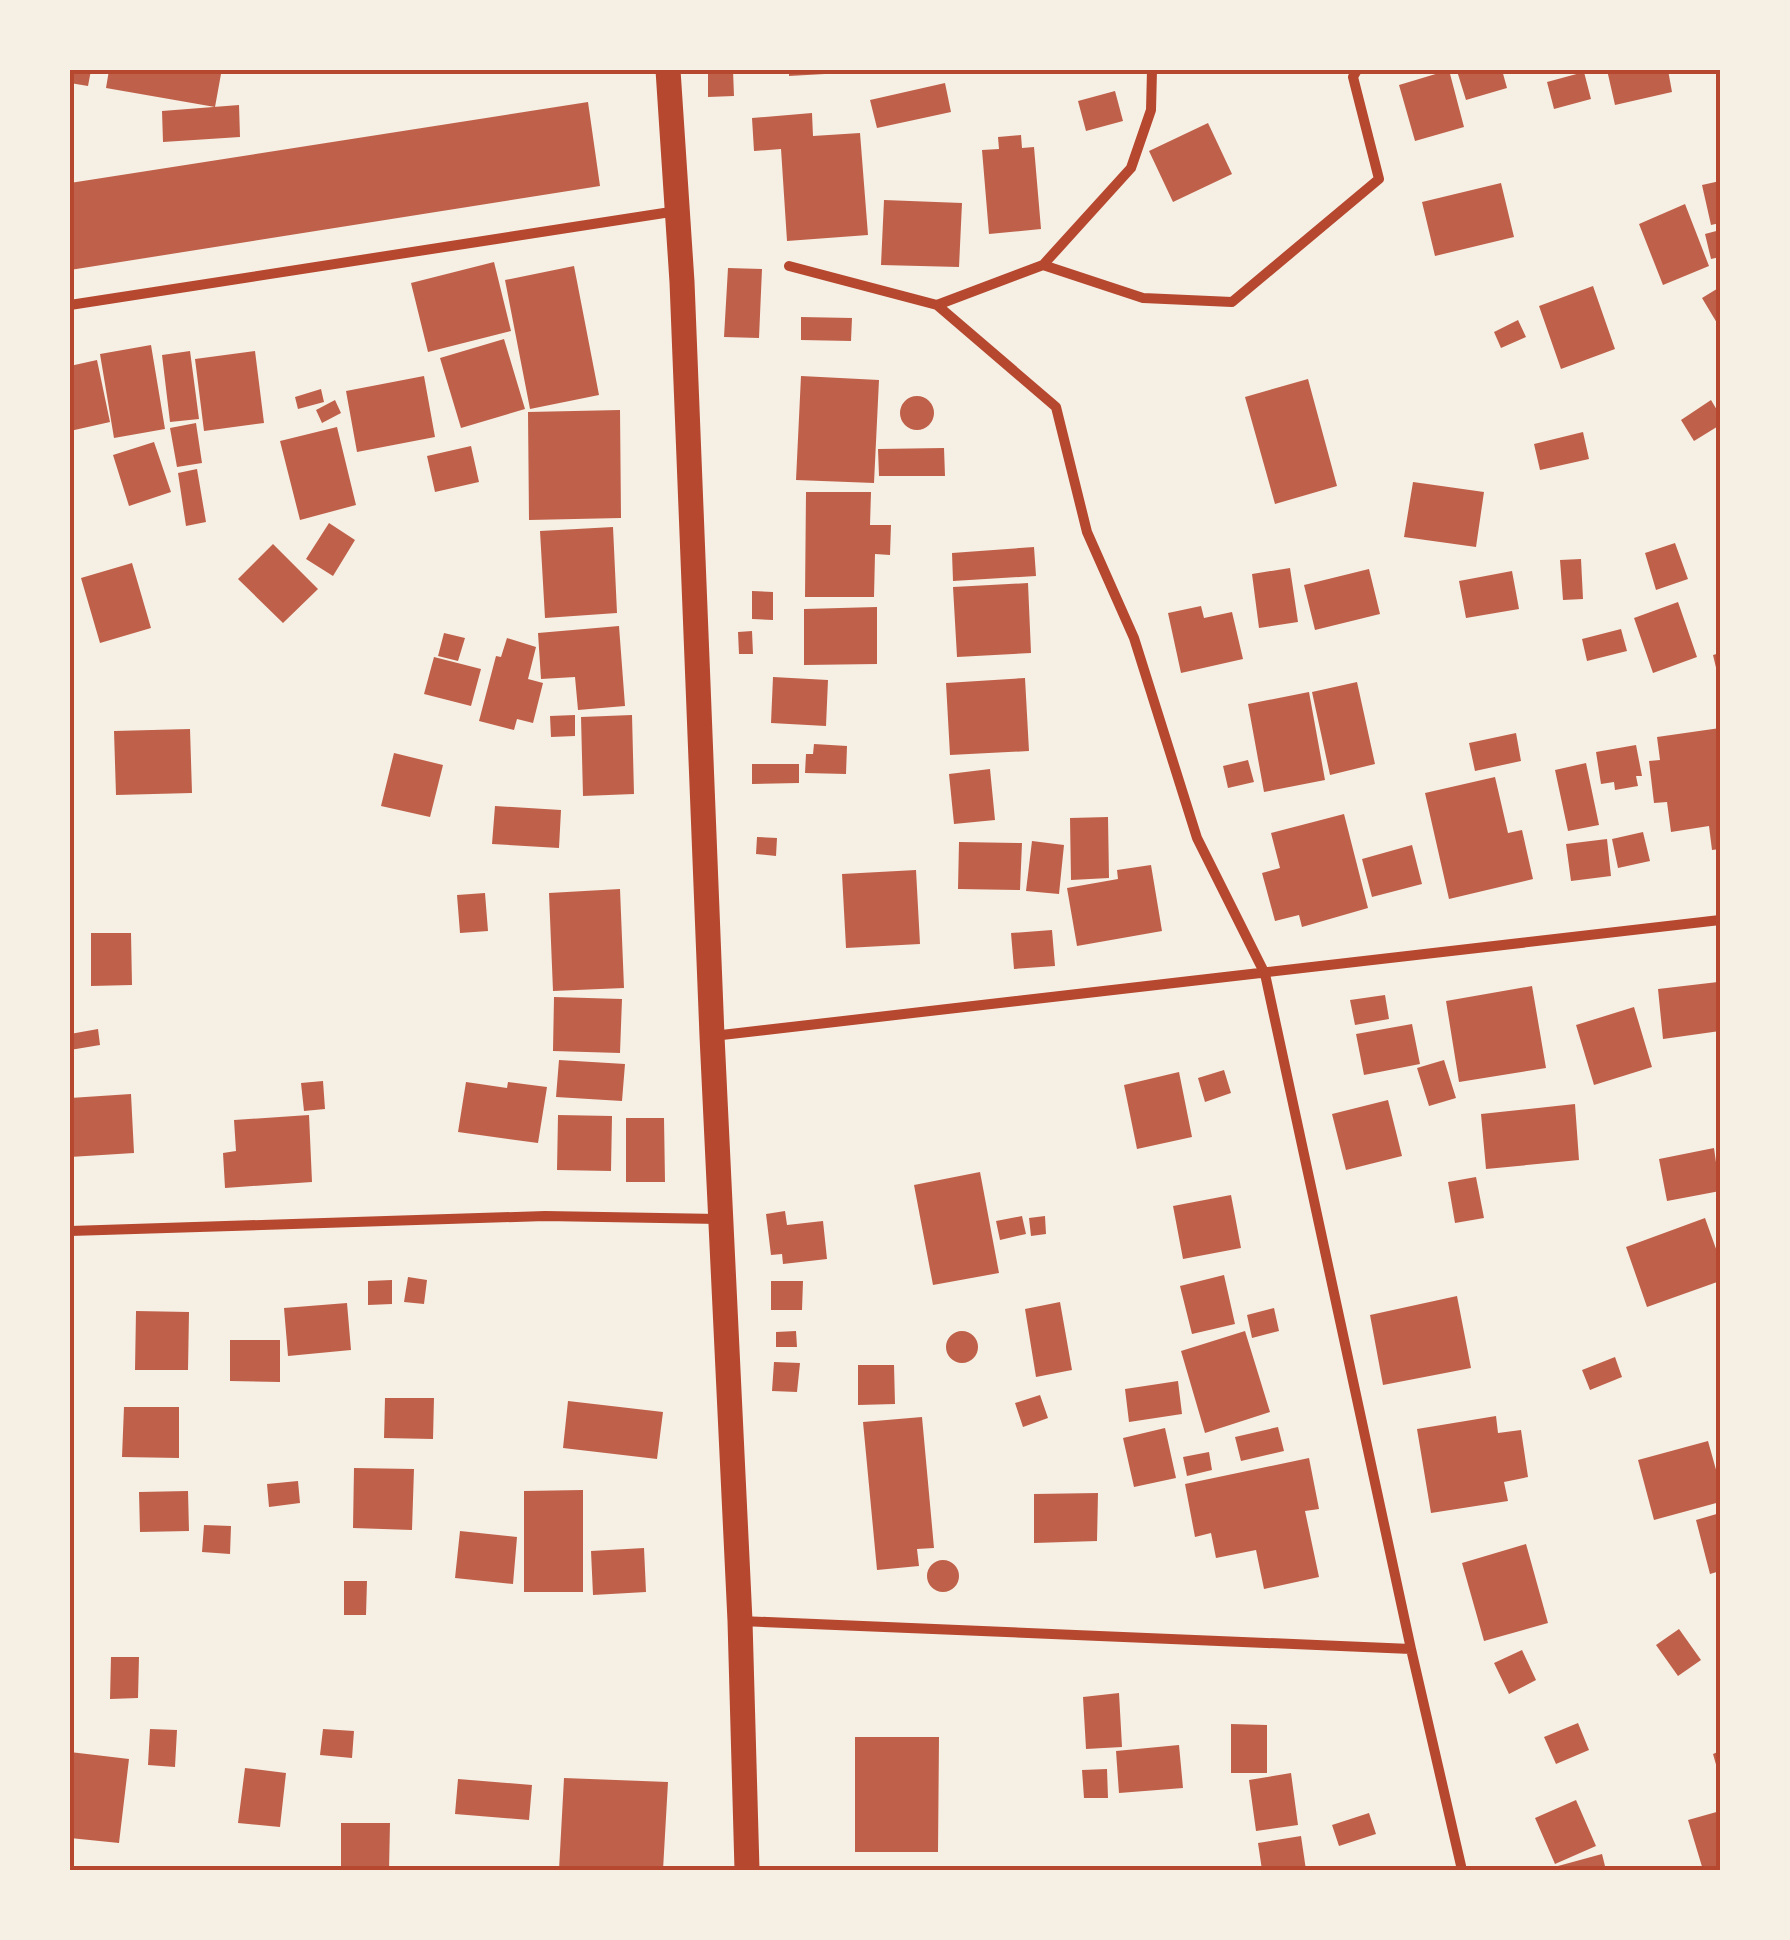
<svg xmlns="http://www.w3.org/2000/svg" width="1790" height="1940" font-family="Signika,sans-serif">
<rect width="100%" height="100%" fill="#f6efe4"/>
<path fill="#bf614a" d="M70,70H91L88,86L70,83Z
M109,70H195L221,74L215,107L106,88Z
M708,70H733L734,96L708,97Z
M789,70H843V73L789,76Z
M1449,70L1464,127L1415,141L1399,85Z
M1502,70L1507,88L1466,100L1457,71Z
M1607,70H1668L1672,92L1615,105Z
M1584,72L1591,99L1554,109L1547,82Z
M945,83L951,112L877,128L870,100Z
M1115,91L1123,121L1086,131L1078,101Z
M588,102L600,186L70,270V183Z
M239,105L240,137L163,142L162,111Z
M812,113L813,136L860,133L868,235L787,241L781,149L754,151L752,118Z
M1208,123L1232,174L1173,202L1149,151Z
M1021,135L1022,148L1034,147L1041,229L989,234L982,150L999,149L998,137Z
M1720,181V223L1711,225L1702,185Z
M1501,183L1514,237L1435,256L1422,202Z
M884,200L962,203L959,267L881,265Z
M1685,204L1709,266L1663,285L1639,224Z
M1720,230V257L1711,259L1705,234Z
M494,262L511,331L428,352L411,283Z
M574,266L599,395L530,409L505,280Z
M728,268L762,269L759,338L724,337Z
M1593,286L1615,349L1561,369L1539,306Z
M1720,287V328L1702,298Z
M801,317L852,318L851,341L801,340Z
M1518,320L1526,337L1501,348L1494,332Z
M504,339L525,409L461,428L440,358Z
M151,345L165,429L114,438L100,354Z
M190,351L199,419L170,422L162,355Z
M255,351L264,423L204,431L195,359Z
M97,360L110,422L70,431V366Z
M424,376L435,437L357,452L346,391Z
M801,376L879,380L874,483L796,480Z
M1308,379L1337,486L1275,504L1245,397Z
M321,389L324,402L298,409L295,397Z
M900 413a17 17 0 1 1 34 0a17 17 0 1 1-34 0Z
M335,400L341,413L322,423L316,410Z
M1711,400L1720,415V425L1694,441L1681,420Z
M620,410L621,518L529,520L528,412Z
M196,423L202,463L177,467L170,428Z
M337,427L356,505L300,520L280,441Z
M1583,432L1589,459L1540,470L1534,444Z
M154,442L171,492L129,506L113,455Z
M471,446L479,482L435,492L427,456Z
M944,448L945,476H879L878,449Z
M197,469L206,522L186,526L178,473Z
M1413,482L1484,492L1476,547L1404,537Z
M806,492H871L870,525H891L890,555L875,554L874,597H805Z
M329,523L355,540L333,576L306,559Z
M613,527L617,613L545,618L540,531Z
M1675,543L1688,579L1656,590L1645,553Z
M273,544L318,589L283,623L238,579Z
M1034,547L1036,576L953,581L952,553Z
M1581,559L1583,599L1563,600L1560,560Z
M132,563L151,628L100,643L81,578Z
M1290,568L1298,622L1259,628L1252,574Z
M1369,569L1380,614L1315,630L1304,585Z
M1512,571L1519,609L1466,618L1459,581Z
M1028,583L1031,653L957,657L953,587Z
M752,591L773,592V620L752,619Z
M1678,602L1697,657L1653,673L1634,618Z
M1201,606L1204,618L1232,612L1243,659L1181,673L1168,613Z
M877,607V664L804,665V609Z
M619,626L625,706L578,710L575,677L541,679L538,633Z
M1621,629L1627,651L1587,661L1582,639Z
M752,631L753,654H739L738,632Z
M444,633L465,638L458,661L438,656Z
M507,638L536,647L528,679L543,683L533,723L517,719L514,730L479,721L496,656L501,657Z
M1720,653V680H1719L1713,655Z
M434,657L481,669L471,706L424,694Z
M773,677L828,680L826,726L771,723Z
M1025,678L1029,751L950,755L946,683Z
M1357,682L1375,764L1330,775L1312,692Z
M1309,692L1325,780L1264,792L1248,704Z
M575,715V736L551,737L550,716Z
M632,715L634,794L583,796L581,717Z
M1720,728V849L1712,850L1709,826L1671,832L1667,802L1654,803L1649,761L1660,760L1657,737Z
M190,729L192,793L116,795L114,731Z
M1516,733L1521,761L1475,771L1469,743Z
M814,744L847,746L846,774L805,773L806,754H813Z
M1636,745L1642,776H1636L1638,786L1615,790L1614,782L1601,784L1596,752Z
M394,753L443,765L430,817L381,806Z
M1248,760L1254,782L1228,788L1223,766Z
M1586,763L1599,825L1568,831L1555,770Z
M752,764H799V783L752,784Z
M990,769L995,820L954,824L949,774Z
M1495,777L1508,833L1522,830L1533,879L1449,899L1425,793Z
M495,806L561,810L559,848L492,844Z
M1344,814L1368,908L1302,927L1299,915L1275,921L1262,873L1280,868L1271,833Z
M1108,817L1109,878L1071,880L1070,818Z
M1643,832L1650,861L1618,868L1612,839Z
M757,837L777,838L776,856L756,854Z
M1607,839L1611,876L1571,881L1566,844Z
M1032,841L1064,845L1059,894L1026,891Z
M959,842L1022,843L1020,890L958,889Z
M1412,845L1422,884L1372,897L1362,859Z
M1151,865L1162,931L1077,946L1067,888L1118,879L1117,870Z
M916,870L920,944L846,948L842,874Z
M620,889L624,988L553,991L549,893Z
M485,893L488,931L460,933L457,895Z
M1052,930L1055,966L1014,969L1011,933Z
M91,933H131L132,985L91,986Z
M1718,982L1720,1031L1663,1039L1658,989Z
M1532,986L1546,1068L1459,1082L1446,1001Z
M1385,995L1389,1019L1355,1025L1350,1000Z
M554,997L622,999L620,1053L553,1051Z
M1634,1007L1652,1067L1594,1085L1576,1025Z
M1412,1024L1420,1064L1364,1075L1356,1034Z
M98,1029L100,1045L70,1050V1034Z
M559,1060L625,1064L622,1101L556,1097Z
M1444,1060L1456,1098L1429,1106L1417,1068Z
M1224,1070L1231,1093L1205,1102L1198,1078Z
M1179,1072L1192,1137L1137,1149L1124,1085Z
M323,1081L325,1109L304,1111L301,1083Z
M466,1082L507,1088L508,1082L547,1087L538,1143L458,1132Z
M131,1094L134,1153L70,1157V1098Z
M1388,1100L1402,1156L1346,1170L1332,1114Z
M1575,1104L1579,1160L1486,1169L1481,1114Z
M309,1115L312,1182L225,1188L223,1153L236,1151L234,1120Z
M558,1115L612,1116L611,1171L557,1170Z
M626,1118H664L665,1182H626Z
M1714,1148L1720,1191L1667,1201L1659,1159Z
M980,1172L999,1273L933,1285L914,1185Z
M1476,1177L1484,1218L1455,1223L1448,1182Z
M1231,1195L1241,1248L1183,1259L1173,1206Z
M785,1211L787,1225L823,1221L827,1259L783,1264L782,1254L771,1255L766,1214Z
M1022,1216L1026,1234L1000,1240L996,1221Z
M1045,1216L1046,1234L1031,1236L1029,1218Z
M1705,1218L1720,1260V1281L1647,1307L1626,1247Z
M1224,1275L1235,1324L1192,1334L1180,1286Z
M408,1277L427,1280L424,1304L404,1302Z
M392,1280V1304L368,1305V1281Z
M771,1281H803L802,1310H771Z
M1457,1296L1471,1368L1383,1385L1370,1315Z
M1060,1302L1072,1370L1036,1377L1025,1309Z
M347,1303L351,1350L288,1356L284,1308Z
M1274,1308L1279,1331L1252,1338L1247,1315Z
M136,1311L189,1312L188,1370H135Z
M946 1347a16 16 0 1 1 32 0a16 16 0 1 1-32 0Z
M796,1331L797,1347H776V1332Z
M1245,1331L1270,1412L1205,1433L1181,1351Z
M230,1340H280V1382L230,1381Z
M1615,1357L1622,1377L1590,1390L1582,1370Z
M774,1362L800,1363L797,1392L772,1391Z
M858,1365H894L895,1404L858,1405Z
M1178,1381L1182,1414L1129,1422L1125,1389Z
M1040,1395L1048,1418L1023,1427L1015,1403Z
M385,1398H434L433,1439L384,1438Z
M568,1401L663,1412L657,1459L563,1448Z
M124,1407H179V1458L122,1457Z
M1496,1416L1498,1433L1521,1430L1528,1477L1504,1482L1508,1501L1431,1513L1417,1429Z
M922,1417L934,1548L917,1549L919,1566L877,1570L863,1422Z
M1278,1427L1284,1451L1241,1461L1235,1437Z
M1165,1428L1176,1478L1134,1487L1123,1438Z
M1708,1441L1720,1484V1502L1654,1520L1638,1460Z
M1209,1452L1212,1470L1187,1476L1183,1457Z
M1309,1458L1319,1509L1305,1511L1319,1577L1264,1589L1256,1550L1216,1558L1211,1533L1195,1537L1185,1484Z
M354,1468L414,1469L412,1530L353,1528Z
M298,1481L300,1503L269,1507L267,1484Z
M583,1490V1592H524V1491Z
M188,1491L189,1531L140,1532L139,1492Z
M1098,1493L1097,1541L1034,1543V1494Z
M1720,1513V1571L1710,1574L1696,1520Z
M204,1525L231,1526L230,1554L202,1552Z
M460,1531L517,1537L513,1584L455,1578Z
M1526,1544L1548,1623L1484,1641L1462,1563Z
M644,1548L646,1592L593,1595L591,1551Z
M927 1576a16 16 0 1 1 32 0a16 16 0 1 1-32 0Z
M344,1581H367L366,1615H344Z
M1679,1629L1701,1660L1678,1676L1656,1645Z
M1522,1650L1536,1680L1509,1694L1494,1663Z
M111,1657H139L138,1698L110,1699Z
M1119,1693L1122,1747L1086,1749L1083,1697Z
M1578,1723L1589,1750L1556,1764L1544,1737Z
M1231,1724L1267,1725V1773H1231Z
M150,1729L177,1730L175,1767L148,1765Z
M323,1729L354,1731L352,1758L320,1755Z
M855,1737H939L938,1852H855Z
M1179,1745L1183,1788L1119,1793L1116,1751Z
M1720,1751V1775H1719L1713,1754Z
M70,1752L129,1759L119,1843L70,1838Z
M245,1768L286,1773L280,1827L238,1823Z
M1107,1769L1108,1798H1084L1082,1770Z
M1291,1773L1298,1825L1256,1831L1249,1780Z
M564,1778L668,1782L663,1870H559Z
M458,1779L532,1785L529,1820L455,1814Z
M1576,1800L1596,1846L1555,1864L1535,1818Z
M1720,1811V1868L1703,1870L1688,1820Z
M1369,1813L1376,1834L1339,1846L1332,1825Z
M341,1823H390L389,1870H341Z
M1301,1836L1306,1870H1262L1258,1843Z
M1602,1854L1606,1870H1548L1547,1869Z"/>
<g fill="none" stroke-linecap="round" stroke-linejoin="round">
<path stroke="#b5482f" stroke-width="10" d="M1043,265L1143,298L1232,302L1379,179L1353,77L1357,70
M789,266L937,305L1056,407L1087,532L1134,638L1197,838L1265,974L1411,1649L1462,1870
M70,305L677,211
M937,305L1043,265L1131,168L1151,110L1152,70
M713,1036L1720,920
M70,1231L545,1216L719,1219
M741,1621L1411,1649"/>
<path stroke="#b5482f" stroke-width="25" d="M668,70L682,282L712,1036L740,1621L747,1870"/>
</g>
<rect width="1790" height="1940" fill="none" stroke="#f6efe4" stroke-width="145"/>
<rect x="72" y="72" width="1646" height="1796" fill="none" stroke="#b5482f" stroke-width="4"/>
</svg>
